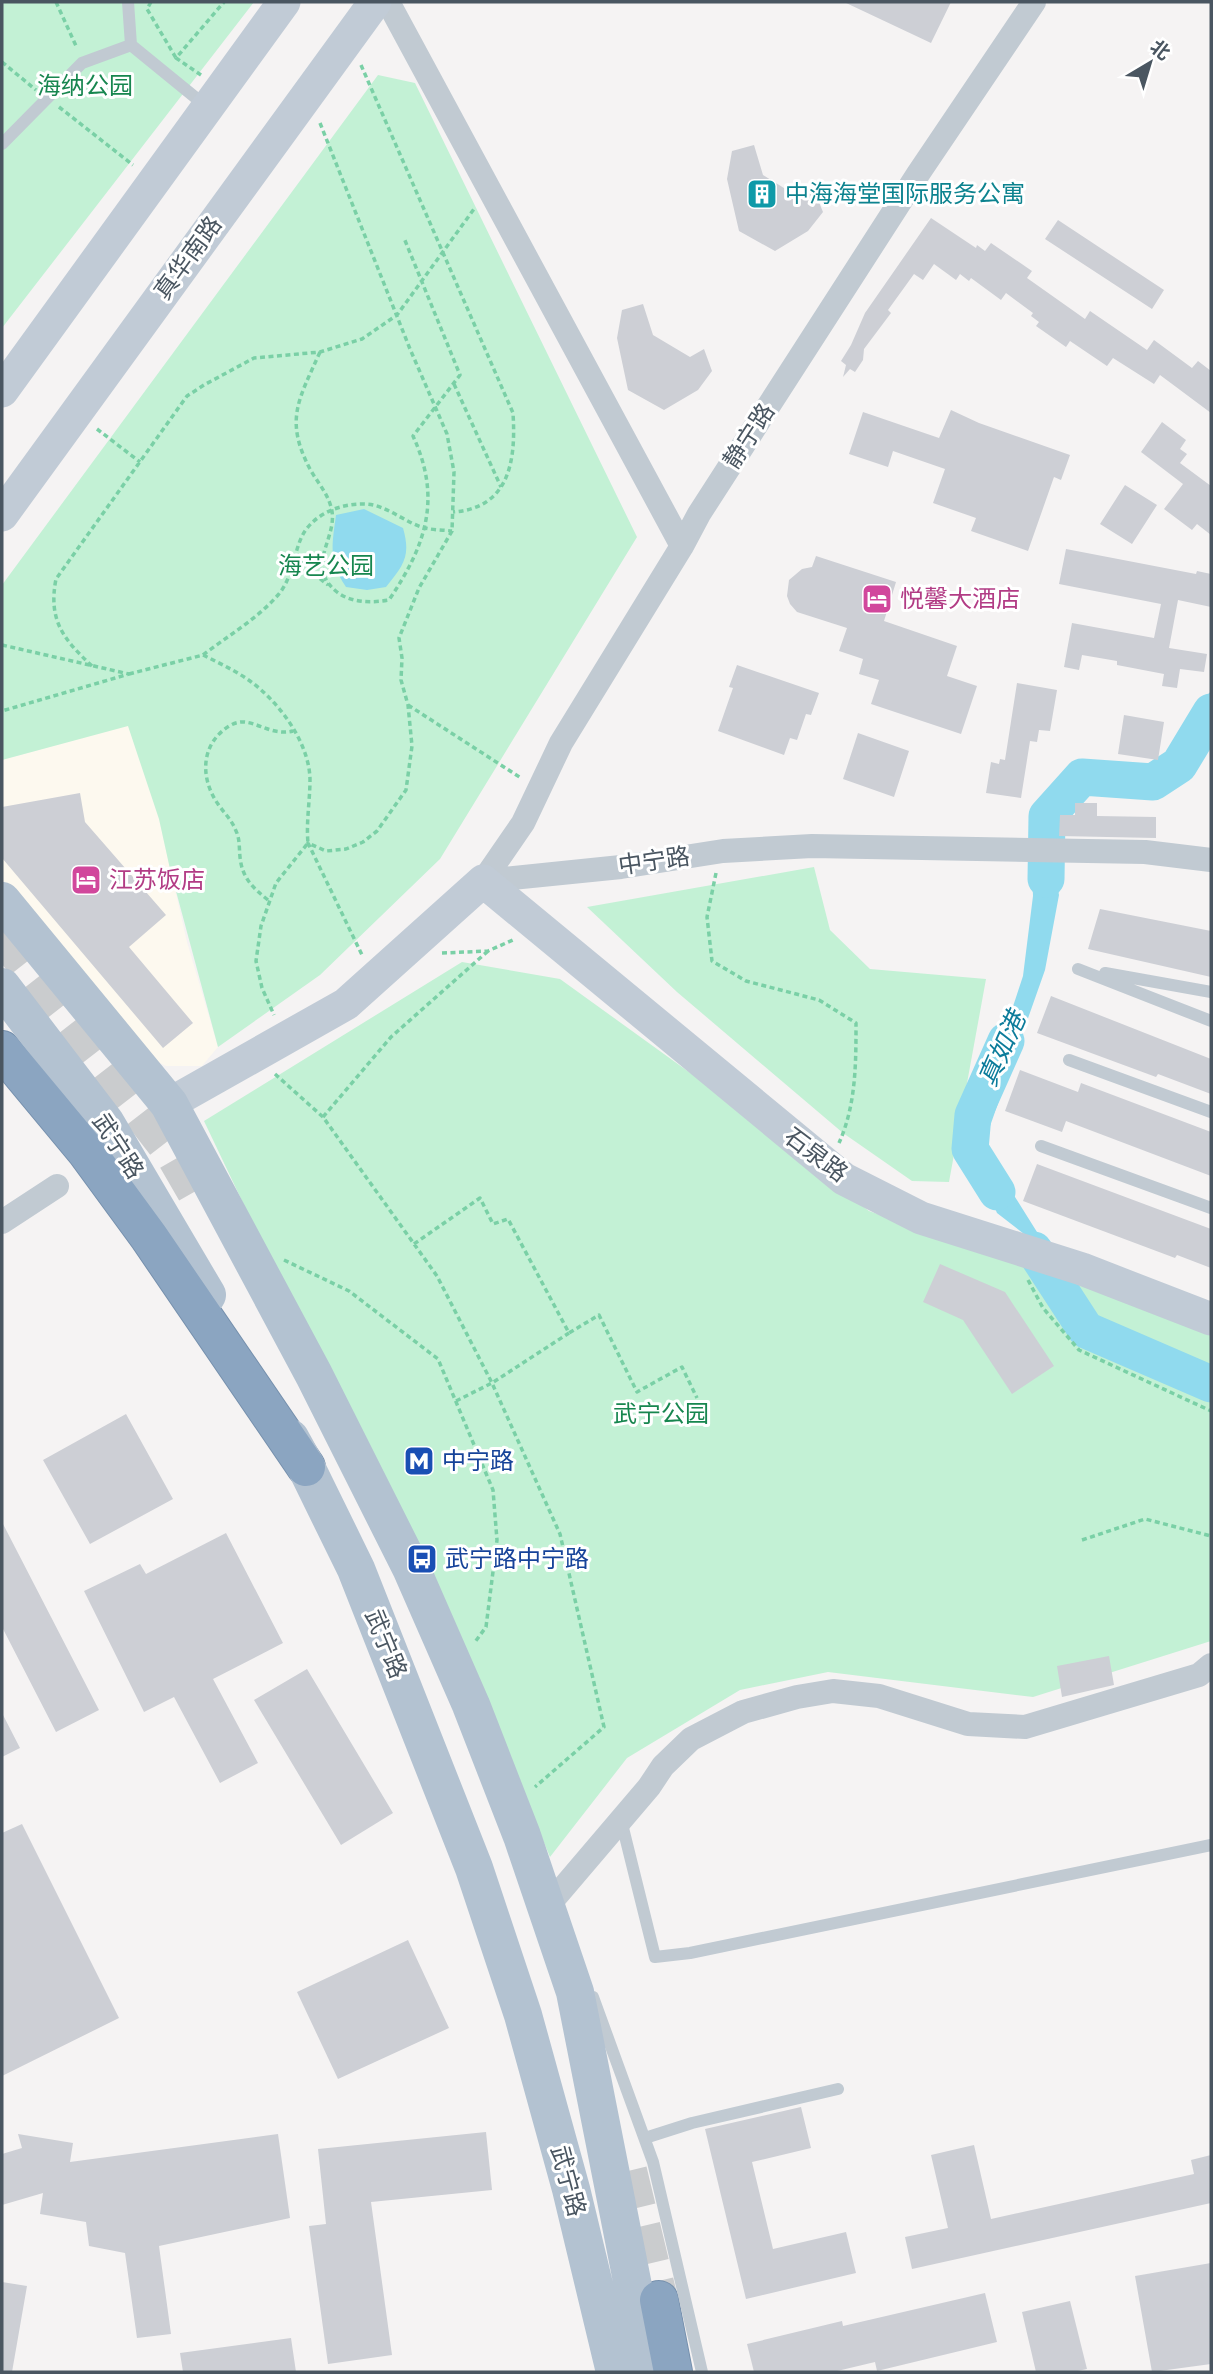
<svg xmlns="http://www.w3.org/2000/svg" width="1213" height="2374" font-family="'Nunito Sans','Noto Sans SC',sans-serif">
<rect width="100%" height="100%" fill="#f5f3f3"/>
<path fill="#fdf9ef" d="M128,725L159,819L187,942L218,1047L202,1066H166L154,1060L2,879V760Z"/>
<path fill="#c3f1d5" d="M2,2H254L2,328Z
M378,75L415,83L637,537L440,859L320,975L218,1047L170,869L159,819L128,726L2,760V585Z
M814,867L830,930L870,969L986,979L949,1182L912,1181L843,1133L677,992L587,907Z
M462,962L560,979L700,1080L869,1211L1155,1311L1211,1334V1641L1033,1697L828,1672L740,1690L627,1758L550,1857L521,1787L204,1121Z"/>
<path fill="#90daee" d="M364,509L403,528C411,556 404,565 386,587L367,590L346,587C328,561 332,545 336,515Z
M1211,691V712L1179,765L1156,791L1082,777L1047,816V829L1059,895L1045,970L983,1146L1042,1240L1024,1234L997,1213L970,1149L979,1100L989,1079L1023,976L1033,896L1030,817L1073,768L1105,764L1153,769C1182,747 1187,717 1211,691Z
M1030,1271L1050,1275L1086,1330L1211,1371V1399L1082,1334Z"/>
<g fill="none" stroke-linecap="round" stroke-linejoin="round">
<path stroke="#90daee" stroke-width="37" d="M1046,879L1047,816L1082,777L1153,782L1179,765L1211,712
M997,1192L970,1149L973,1115L1006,1041
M1034,1250L1086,1330L1211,1384"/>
</g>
<path fill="#cdcfd5" d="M844,2H951L931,43Z
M754,145L763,175L800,198L814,190L823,212L808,231L775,251L739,231L727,179L732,151Z
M931,218L976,248L977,245L985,251L991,243L1032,271L1027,278L1085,319L1090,311L1147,350L1154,340L1192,368L1198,361L1211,371V413L1160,375L1154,384L1113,358L1107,366L1070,341L1066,347L1036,326L1039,322L1031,316L1033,313L1006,293L1001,300L971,278L969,281L960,274L956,280L934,264L923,280L914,274L888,310L891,313L864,349L863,360L855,372L850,369L843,377L846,365L841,361L851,345L865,313Z
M1058,220L1164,290L1152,309L1045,239Z
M643,304L653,335L690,357L704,349L712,371L698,390L664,410L628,390L617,338L622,310Z
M951,410L979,423L1070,455L1061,480L1054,477L1028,551L971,531L976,518L933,503L945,469L893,451L888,467L849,454L863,412L939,438Z
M1162,422L1186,440L1180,449L1187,454L1180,463L1211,486V535L1197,524L1192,530L1164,509L1183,484L1141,452Z
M1125,485L1157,505L1132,544L1100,524Z
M1066,549L1196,574L1197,571L1211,574V607L1178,600L1169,648L1207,654L1204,672L1180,669L1177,688L1162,686L1164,674L1117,665V661L1082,655L1079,670L1064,667L1072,623L1154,638L1161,604L1059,584Z
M816,556L896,582L884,621L957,646L947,676L977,686L961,734L871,704L879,680L859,674L863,659L839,651L847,628L797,612L790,604L787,596L789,580L802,569L812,567Z
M737,665L819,693L811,715L806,714L797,740L790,738L784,755L718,731L733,688L729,687Z
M1017,683L1057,690L1050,731L1039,730L1037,742L1030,741L1021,798L986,793L991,762L999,764L1000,759L1005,760Z
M1124,715L1164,722L1158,760L1118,754Z
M858,733L909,751L894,797L843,779Z
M80,793L85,822L166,915L129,947L193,1023L163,1048L2,858V807Z
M1075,803H1097V816L1156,817V838L1059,836L1060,815H1075Z
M1100,909L1211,931V977L1088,949Z
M1051,996L1211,1059V1094L1158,1074L1156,1077L1037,1033Z
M1020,1070L1078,1092L1081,1083L1211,1132V1176L1066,1121L1062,1132L1005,1111Z
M1037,1164L1211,1229V1268L1177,1255L1175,1258L1023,1201Z
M940,1264L1005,1292L1054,1366L1012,1394L963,1320L923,1302Z
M126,1414L173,1499L90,1544L43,1460Z
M2,1522L99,1710L56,1732L2,1627Z
M226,1533L283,1643L213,1679L258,1763L220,1783L174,1697L144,1712L84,1591L140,1564L146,1574Z
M1109,1656L1114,1685L1062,1697L1057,1666Z
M307,1669L393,1813L341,1845L254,1700Z
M2,1713L20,1748L2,1757Z
M22,1824L119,2018L2,2076V1833Z
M408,1940L449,2028L338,2079L297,1992Z
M801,2107L811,2148L752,2162L773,2249L846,2232L856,2273L746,2299L705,2129Z
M486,2132L492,2190L371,2202L392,2355L328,2364L309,2226L326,2224L318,2149Z
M18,2134L73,2143L70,2162L278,2134L290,2218L159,2246L171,2334L137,2338L125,2253L89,2246L86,2222L40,2214L43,2193L2,2205V2154L22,2148Z
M974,2145L991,2219L1194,2174L1191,2160L1211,2155V2203L912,2269L905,2237L948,2228L931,2155Z
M1211,2263V2364L1152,2372L1135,2276Z
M2,2282L27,2286L12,2372H2Z
M985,2293L997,2342L877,2371L875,2362L833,2372H754L747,2344L842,2321L843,2326Z
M1070,2301L1087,2369L1073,2372H1036L1022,2312Z
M291,2338L296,2372H183L180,2353Z"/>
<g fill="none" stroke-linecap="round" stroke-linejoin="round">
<path stroke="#caccce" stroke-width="38" stroke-dasharray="38 19" stroke-linecap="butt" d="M2,933L176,1157L199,1197
M628,2171L659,2300"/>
<g stroke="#7690ad" stroke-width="40">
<path id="highway" d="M2,1050L86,1151L149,1237L306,1467
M659,2300L673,2372"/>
</g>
<path stroke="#7ad0a6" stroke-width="3.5" stroke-dasharray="5 3.5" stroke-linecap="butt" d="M56,2L77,48
M151,2L147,9L176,58
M2,62L36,90
M361,65L513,413C516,460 510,508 453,512
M201,75L176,58L224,2
M59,107L133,165
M320,123L410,349L447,434L454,472L452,531L419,588L399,638L402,658L401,680L408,705L412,746L406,790L377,831L363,842L346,849L326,851L308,843L362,955
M320,352C299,399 284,420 310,469C317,482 327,492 331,507C340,537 303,565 337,592C351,603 372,603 389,600C426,545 442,499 413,436L460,375L404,238
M454,384L501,487
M97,429L140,462
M297,554L309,570L328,585
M2,645L129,674L2,711
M203,655C229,635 257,619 278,595C294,577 294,547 305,531C318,512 343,503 366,504C387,505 405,523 425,528C433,530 443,530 452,531
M92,666C63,639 48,620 56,579L187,396L204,385L254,358L320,352L362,339L397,315L474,209
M129,674L203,655C219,663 236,671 250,681C279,702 309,742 310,779C310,801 306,822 308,843L276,883L261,926L256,961L262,988L274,1015
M408,705L521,778
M716,873L707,917L712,961L746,981L819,1000L856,1023C856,1064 856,1105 839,1143
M268,900C253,888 242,878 240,857C239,848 240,839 236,831C232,820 224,813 218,804C199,777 201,742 231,725C251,714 267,737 293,731
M442,953L488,951L515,939
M275,1074L323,1117L437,1276L492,1383L560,1534L604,1727L535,1787
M323,1117L391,1037L488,951
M414,1244L480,1198L493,1224L508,1219L569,1333L599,1315L637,1392L682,1367L697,1398
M284,1260L349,1291L438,1359L493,1490L497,1540L486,1627L475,1642
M1028,1280L1043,1308L1079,1350L1211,1411
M456,1401L492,1383L569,1333
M1082,1540L1145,1519L1211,1536"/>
<path stroke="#c1cad2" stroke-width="12" d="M128,2L131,45
M2,144L82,63L131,45L207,107
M1078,969L1211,1021
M1105,973L1211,992
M1069,1060L1211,1112
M1041,1146L1211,1208
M621,1820L655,1957L690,1953L1211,1845
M593,1997L653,2162L702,2372
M645,2138L692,2123L838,2089"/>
<path stroke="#c1cad2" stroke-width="24" d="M388,2L682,546
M483,881L523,823L561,743L682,546L699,514L918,174L1034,2
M483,881L621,867L723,851L812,846L1145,852L1211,860
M2,1222L57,1186
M546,1908L649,1787L663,1766L691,1739L743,1712L797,1697L833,1691L879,1696L968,1724L1025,1727L1199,1675L1211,1665"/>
<path stroke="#c1cbd6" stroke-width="33" d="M2,391L284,2
M2,515L375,2
M169,1104L346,1004L483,881L844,1179L921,1218L1082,1269L1211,1319"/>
<path stroke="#b3c2d1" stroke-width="38" d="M2,901L169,1104L314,1375L411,1568L471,1705L522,1836L575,1992L650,2372
M2,987L105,1122L207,1295
M290,1438L306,1467L356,1569L474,1868L523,2015L571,2189L615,2372"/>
<use href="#highway" stroke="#8ba5c1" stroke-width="38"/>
</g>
<defs>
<g id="building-square" transform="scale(1.575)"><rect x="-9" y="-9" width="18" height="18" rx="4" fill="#0f9aa8" stroke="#fff"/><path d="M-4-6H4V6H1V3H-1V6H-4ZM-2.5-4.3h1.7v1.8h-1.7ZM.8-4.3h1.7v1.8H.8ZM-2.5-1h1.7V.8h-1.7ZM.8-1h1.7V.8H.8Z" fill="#fff"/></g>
<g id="hotel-square" transform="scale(1.575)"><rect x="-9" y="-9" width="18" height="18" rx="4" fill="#d1479c" stroke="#fff"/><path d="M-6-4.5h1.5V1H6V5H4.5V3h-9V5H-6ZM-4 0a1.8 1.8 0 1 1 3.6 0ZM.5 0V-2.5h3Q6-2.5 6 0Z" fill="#fff"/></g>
<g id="metro-square" transform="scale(1.575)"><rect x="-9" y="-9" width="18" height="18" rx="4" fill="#1a4fb4" stroke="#fff"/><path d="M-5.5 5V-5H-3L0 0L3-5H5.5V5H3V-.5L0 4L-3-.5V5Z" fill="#fff"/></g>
<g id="bus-square" transform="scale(1.575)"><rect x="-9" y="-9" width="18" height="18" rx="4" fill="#1a4fb4" stroke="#fff"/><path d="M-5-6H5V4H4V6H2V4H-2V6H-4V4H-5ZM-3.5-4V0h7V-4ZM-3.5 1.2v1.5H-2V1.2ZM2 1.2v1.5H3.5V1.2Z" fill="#fff"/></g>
</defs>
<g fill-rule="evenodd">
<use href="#building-square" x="762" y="194"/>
<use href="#hotel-square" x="877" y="599"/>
<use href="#hotel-square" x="86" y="880"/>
<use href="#metro-square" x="419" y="1461"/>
<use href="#bus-square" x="422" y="1559"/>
</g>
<g text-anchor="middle" stroke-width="6" stroke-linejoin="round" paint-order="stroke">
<g font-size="24" fill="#17864f" stroke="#fff">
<text x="85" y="94">海纳公园</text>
<text x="326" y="574">海艺公园</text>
<text x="661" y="1422">武宁公园</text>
</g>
<g font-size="24" fill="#0d838f" stroke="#fff" text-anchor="start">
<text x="785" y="202">中海海堂国际服务公寓</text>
</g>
<g font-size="24" fill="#4a5661" stroke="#fff">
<text transform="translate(188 258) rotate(-54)" y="8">真华南路</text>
<text transform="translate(749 436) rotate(-57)" y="8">静宁路</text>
<text transform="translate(654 861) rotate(-8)" y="8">中宁路</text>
<text transform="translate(118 1146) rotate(57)" y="8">武宁路</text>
<text transform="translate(816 1155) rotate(37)" y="8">石泉路</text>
<text transform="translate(386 1644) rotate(68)" y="8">武宁路</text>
<text transform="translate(568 2181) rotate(75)" y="8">武宁路</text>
</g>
<g font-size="24" fill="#b23c85" stroke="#fff" text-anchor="start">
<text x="900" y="607">悦馨大酒店</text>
<text x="109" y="888">江苏饭店</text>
</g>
<g font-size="24" fill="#164399" stroke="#fff" text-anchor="start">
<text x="442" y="1469">中宁路</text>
<text x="445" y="1567">武宁路中宁路</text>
</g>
<g font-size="26" font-style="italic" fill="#0c7c9b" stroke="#fff">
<text transform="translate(1002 1049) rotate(-66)" y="9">真如港</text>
</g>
</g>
<rect width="1213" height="2374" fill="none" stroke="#4a5661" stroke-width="7"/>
<g transform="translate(1150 63) rotate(38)" stroke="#ffffff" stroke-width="5" paint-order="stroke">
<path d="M0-5L12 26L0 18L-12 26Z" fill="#4a5661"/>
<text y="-10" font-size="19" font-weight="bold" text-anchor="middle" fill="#4a5661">北</text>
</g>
</svg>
